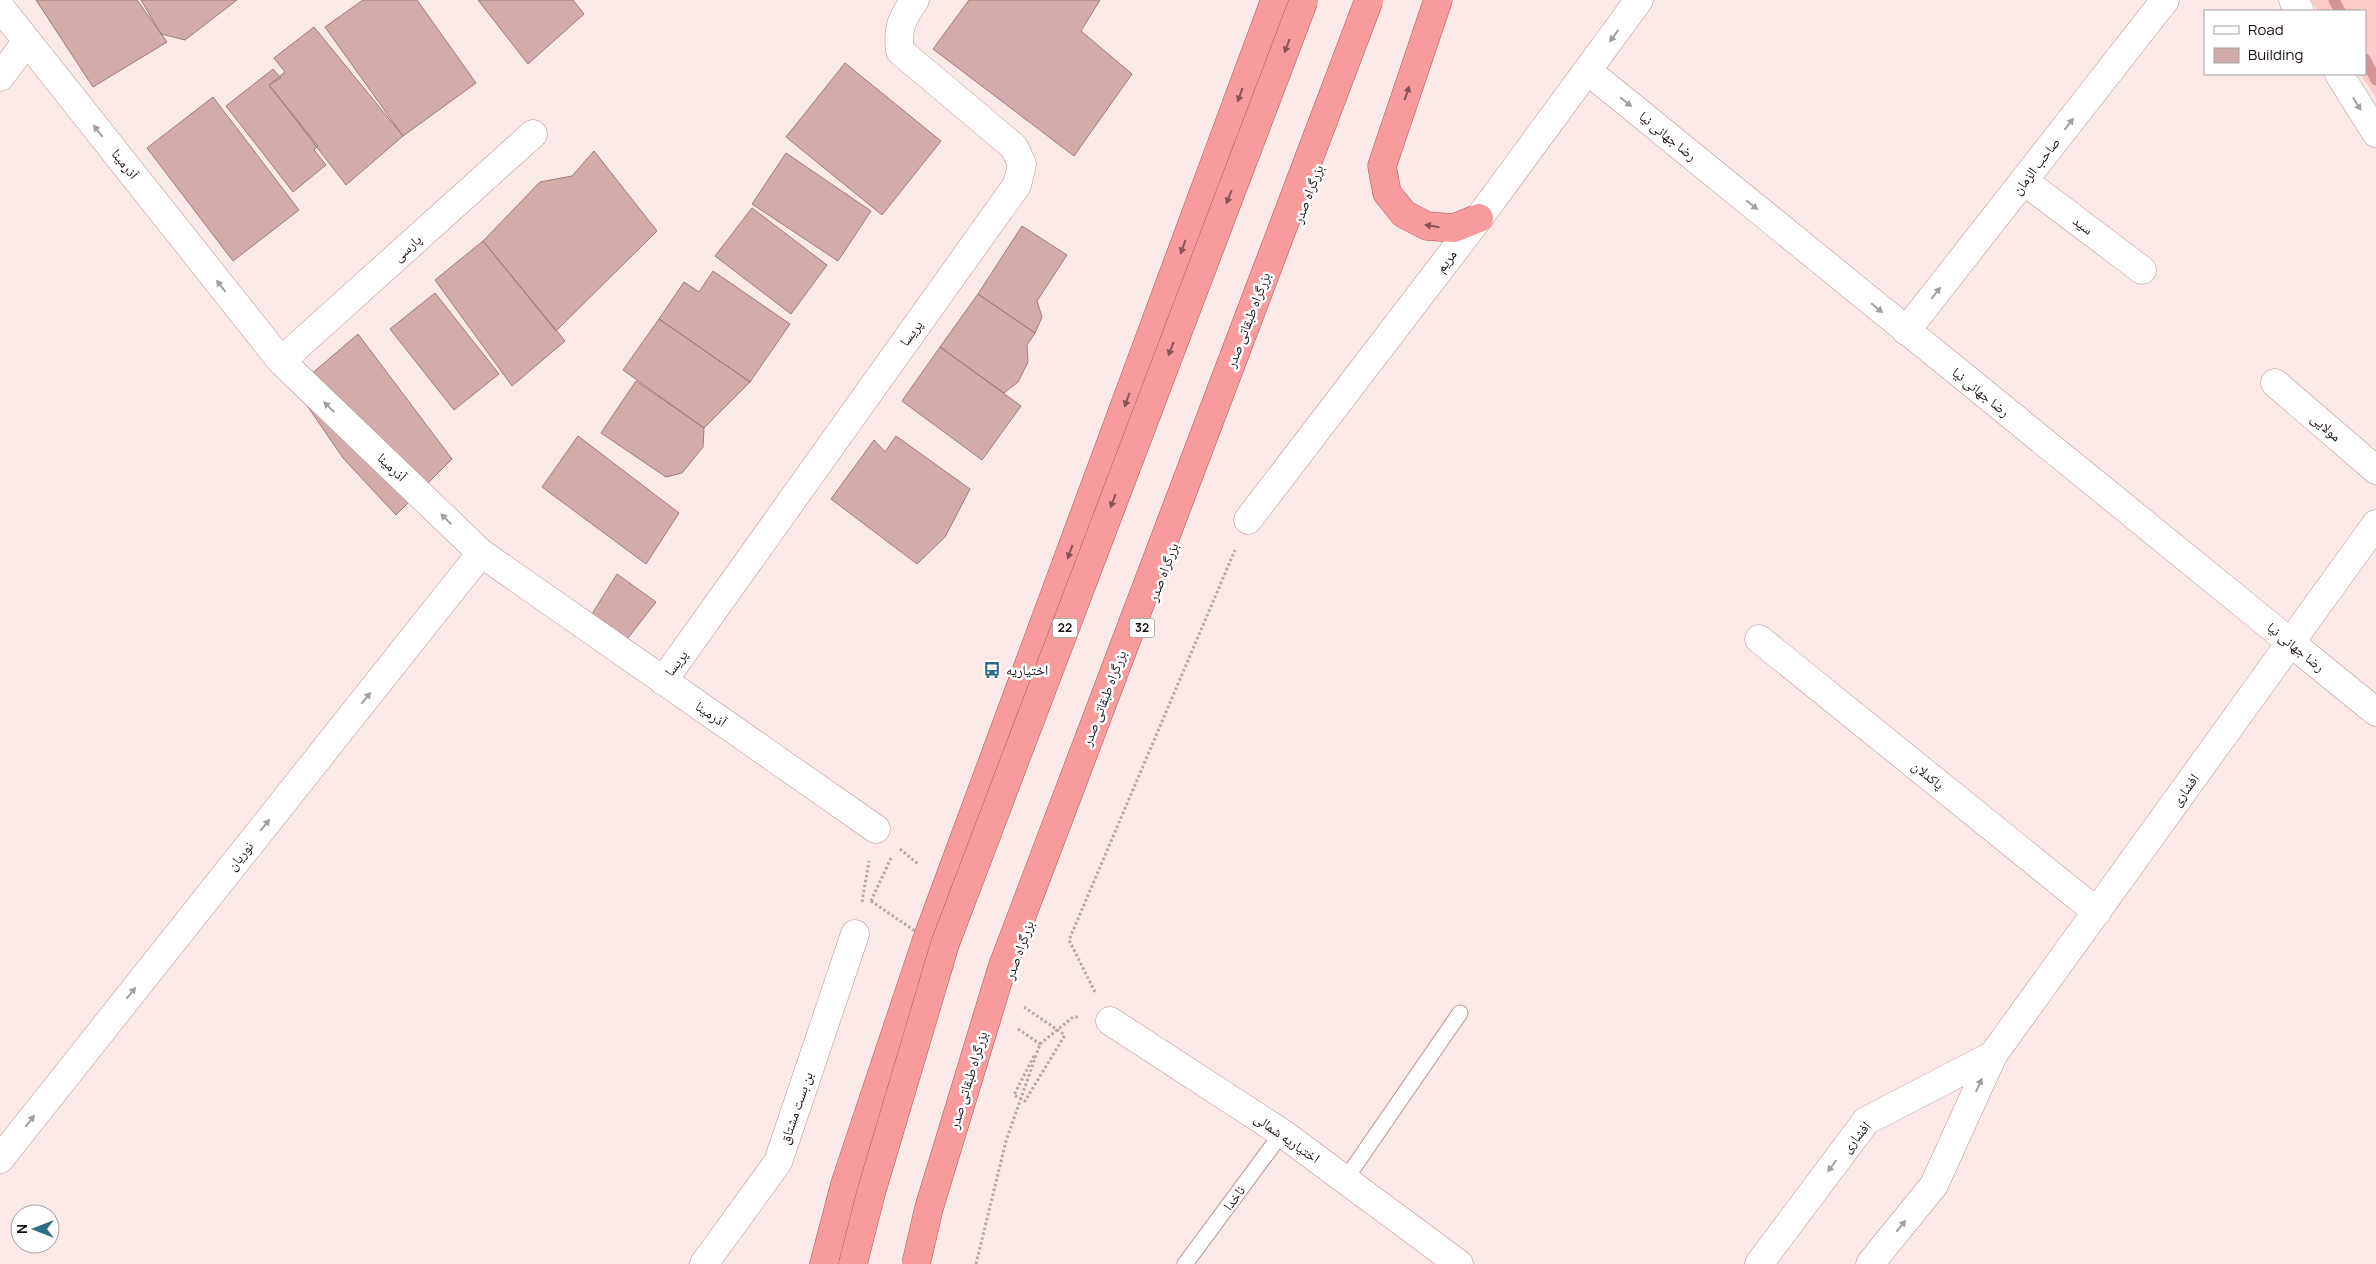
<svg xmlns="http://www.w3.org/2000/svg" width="2376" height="1264" font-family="Manrope,'Noto Naskh Arabic',sans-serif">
<rect width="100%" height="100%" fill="#fbe9e8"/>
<path fill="#fdccca" d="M2311,0H2376V98L2360,74H2365V11H2318Z"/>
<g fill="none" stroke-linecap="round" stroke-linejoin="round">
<path stroke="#d49493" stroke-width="11" d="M2334,0L2340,11
M2365,59L2376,80"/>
</g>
<path fill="#d3abaa" stroke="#a07a79" d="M36,0H137L167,42L93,87Z
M141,0H237L185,40L161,34Z
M363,0H417L476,83L403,136L325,27Z
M478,0H573L584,14L528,64Z
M969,0H1100L1081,31L1132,74L1074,156L933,49Z
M314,27L403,136L346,185L269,85L285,72L274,58Z
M845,63L941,141L882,215L786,137Z
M273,69L281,78L269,85L318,146L314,150L326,165L293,192L226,106Z
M213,97L299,210L233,261L147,148Z
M594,151L657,231L556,331L483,241L540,182L572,176Z
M786,153L871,211L838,261L752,204Z
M752,208L827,265L791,314L715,256Z
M1022,226L1067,255L1037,301L1042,317L1035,333L978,294Z
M483,241L565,341L512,386L435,280Z
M713,271L790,324L750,382L659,319L684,282L699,292Z
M435,293L499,374L454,410L390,329Z
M978,294L1035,333L1027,345L1028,362L1018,382L1004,393L940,347Z
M659,319L750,382L704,428L623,370Z
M358,334L452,459L396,515L343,458L295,388Z
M940,347L1021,406L982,460L902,401Z
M636,381L704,428L703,447L682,473L666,477L601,433Z
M578,436L679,513L646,564L542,487Z
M896,436L970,489L945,537L917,564L831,499L874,440L885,452Z
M617,574L656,602L628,638H612L590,617Z"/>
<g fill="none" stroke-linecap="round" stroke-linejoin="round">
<g stroke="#b99291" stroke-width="17">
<path id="service" d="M1345,1180L1460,1013
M1185,1264L1282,1133"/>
</g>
<g stroke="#b99291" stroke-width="29">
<path id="minor" d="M0,7L281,361L481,553L876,829
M1588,71L2376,712
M0,77L27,41
M2024,181L2142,270
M1906,331L2165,0
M281,361L533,134
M2275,383L2376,470
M1248,520L1479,218L1639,0
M1759,639L2097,912
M663,681L1017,185L1022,164L1014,147L900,51C897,28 902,18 915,0
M1110,1021L1282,1133L1459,1264
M1993,1055L2376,524
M0,1159L481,553
M704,1264L778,1162L855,934
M1759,1264L1866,1121L1993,1055L1934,1185L1870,1264"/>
</g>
<g stroke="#b99291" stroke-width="29">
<path id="tertiary" d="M2293,0L2300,11
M2339,74L2376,133"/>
</g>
<g stroke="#a9595b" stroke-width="29">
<path id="trunk" d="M1438,0L1382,166L1387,193L1404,214L1427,226L1454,228L1479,218
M824,1264L845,1184L927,939L1275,0"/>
</g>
<path stroke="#b7a7a6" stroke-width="3" stroke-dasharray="2.5 2.5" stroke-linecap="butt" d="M900,849L918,864
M871,901L891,858
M862,902L869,861
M1095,992L1069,940L1235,550
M1018,1029L1040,1044
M1040,1044L1073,1017H1079
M1034,1056L1014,1095L1025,1101L1065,1035
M976,1264L1006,1141L1040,1044"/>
<use href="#service" stroke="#fff" stroke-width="15"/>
<use href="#minor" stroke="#fff" stroke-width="28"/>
<use href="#tertiary" stroke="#fff" stroke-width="28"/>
<use href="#trunk" stroke="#f79b9c" stroke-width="28"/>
<g stroke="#a9595b" stroke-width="29" stroke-linecap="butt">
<path id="trunk-bridge" d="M853,1264L871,1193L945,944L1304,0
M916,1264L929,1208L1002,968L1369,0"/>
</g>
<path stroke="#b7a7a6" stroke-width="3" stroke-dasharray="2.5 2.5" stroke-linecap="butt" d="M871,901L915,931
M1024,1007L1065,1035"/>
<use href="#trunk-bridge" stroke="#f79b9c" stroke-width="28"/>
</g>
<defs><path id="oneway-solid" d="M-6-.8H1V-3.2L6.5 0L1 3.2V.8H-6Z" transform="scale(1.25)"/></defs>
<g fill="#a49f9f">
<use href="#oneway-solid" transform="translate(1614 36) rotate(126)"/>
<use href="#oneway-solid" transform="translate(1626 102) rotate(39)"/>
<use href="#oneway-solid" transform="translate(2357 104) rotate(58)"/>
<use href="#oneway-solid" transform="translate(2069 124) rotate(-52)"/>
<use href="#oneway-solid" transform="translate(98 131) rotate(-128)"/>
<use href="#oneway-solid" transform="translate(1752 205) rotate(39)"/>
<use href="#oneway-solid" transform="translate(221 286) rotate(-128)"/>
<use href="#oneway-solid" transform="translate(1936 293) rotate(-52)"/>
<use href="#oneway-solid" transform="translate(1877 308) rotate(39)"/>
<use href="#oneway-solid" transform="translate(329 407) rotate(-136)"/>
<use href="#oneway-solid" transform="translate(446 519) rotate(-136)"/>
<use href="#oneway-solid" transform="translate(366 698) rotate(-51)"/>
<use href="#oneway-solid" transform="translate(265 825) rotate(-51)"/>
<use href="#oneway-solid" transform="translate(131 993) rotate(-51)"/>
<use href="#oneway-solid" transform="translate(1979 1085) rotate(-66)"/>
<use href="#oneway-solid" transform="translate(30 1121) rotate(-52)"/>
<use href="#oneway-solid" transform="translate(1832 1166) rotate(127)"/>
<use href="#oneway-solid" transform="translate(1901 1226) rotate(-51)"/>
</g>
<g fill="#8a5455">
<use href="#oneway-solid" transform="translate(1287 46) rotate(111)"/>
<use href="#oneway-solid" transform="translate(1407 93) rotate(-71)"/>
<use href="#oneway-solid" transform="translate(1240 95) rotate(110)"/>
<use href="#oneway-solid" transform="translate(1229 197) rotate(111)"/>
<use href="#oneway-solid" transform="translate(1432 226) rotate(-171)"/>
<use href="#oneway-solid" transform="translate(1183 247) rotate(110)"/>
<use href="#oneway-solid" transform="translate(1171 349) rotate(111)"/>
<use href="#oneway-solid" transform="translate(1127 400) rotate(110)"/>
<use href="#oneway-solid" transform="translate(1113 501) rotate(111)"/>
<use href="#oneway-solid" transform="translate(1070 552) rotate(110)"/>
</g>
<defs>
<g id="bus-bare" transform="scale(1.35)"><path d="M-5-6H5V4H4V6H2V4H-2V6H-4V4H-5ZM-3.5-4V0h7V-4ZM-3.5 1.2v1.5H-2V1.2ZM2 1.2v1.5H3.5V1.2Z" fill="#316a84" stroke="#fff" stroke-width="2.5" paint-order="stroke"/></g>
</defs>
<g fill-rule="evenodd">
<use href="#bus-bare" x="992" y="670"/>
</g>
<g text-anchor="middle" stroke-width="5" stroke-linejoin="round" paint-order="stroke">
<g fill="#fff" stroke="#605656" stroke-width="1">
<rect x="1052.5" y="618.5" width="25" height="19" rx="4"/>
<rect x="1129.5" y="618.5" width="25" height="19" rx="4"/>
</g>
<g font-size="12" font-weight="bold" fill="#1c0e0e">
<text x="1065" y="632">22</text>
<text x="1142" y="632">32</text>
</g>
<g font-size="14" fill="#1c0e0e" stroke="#fff">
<text transform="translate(1668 136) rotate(39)" y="5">رضا جهانی نیا</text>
<text transform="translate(125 164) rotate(52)" y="5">آذرمینا</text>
<text transform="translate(2036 166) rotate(-52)" y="5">صاحب الزمان</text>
<text transform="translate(1308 194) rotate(-69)" y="5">بزرگراه صدر</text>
<text transform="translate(2083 225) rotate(37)" y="5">سید</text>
<text transform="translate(407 248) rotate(-42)" y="5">پارسی</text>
<text transform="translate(1446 261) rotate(-53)" y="5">مریم</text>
<text transform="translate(1248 320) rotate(-69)" y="5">بزرگراه طبقاتی صدر</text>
<text transform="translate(911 333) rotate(-54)" y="5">پریسا</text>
<text transform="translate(1981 392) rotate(39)" y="5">رضا جهانی نیا</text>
<text transform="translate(2326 427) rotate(41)" y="5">مولایی</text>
<text transform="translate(392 467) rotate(44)" y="5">آذرمینا</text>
<text transform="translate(1163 572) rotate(-69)" y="5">بزرگراه صدر</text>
<text transform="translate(2296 647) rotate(39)" y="5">رضا جهانی نیا</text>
<text transform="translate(676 663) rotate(-54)" y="5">پریسا</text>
<text transform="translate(1104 698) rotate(-69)" y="5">بزرگراه طبقاتی صدر</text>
<text transform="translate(711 714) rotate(35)" y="5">آذرمینا</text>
<text transform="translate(1928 775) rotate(39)" y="5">پاکدلان</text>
<text transform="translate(2185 790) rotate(-54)" y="5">افشاری</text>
<text transform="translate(240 856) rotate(-51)" y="5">نوریان</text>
<text transform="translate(1019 950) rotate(-70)" y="5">بزرگراه صدر</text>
<text transform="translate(968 1080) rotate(-73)" y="5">بزرگراه طبقاتی صدر</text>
<text transform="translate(796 1108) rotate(-71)" y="5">بن بست مشتاق</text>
<text transform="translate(1856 1137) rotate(-50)" y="5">افشاری</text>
<text transform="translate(1287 1138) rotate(35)" y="5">اختیاریه شمالی</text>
<text transform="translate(1234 1198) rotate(-54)" y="5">ناخدا</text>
</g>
<g font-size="14" fill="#1c0e0e" stroke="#fff" text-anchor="start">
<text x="1006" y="675">اختیاریه</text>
</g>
</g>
<rect x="2204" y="10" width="162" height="65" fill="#ffffff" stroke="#a49f9f"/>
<rect x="2214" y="26" width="25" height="8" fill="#ffffff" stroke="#a49f9f"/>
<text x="2248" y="35" font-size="15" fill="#1c0e0e">Road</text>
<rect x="2214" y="48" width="25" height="15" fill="#d3abaa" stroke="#a49f9f"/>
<text x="2248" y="60" font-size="15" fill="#1c0e0e">Building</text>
<g transform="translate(35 1229) rotate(270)"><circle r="24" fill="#ffffff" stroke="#a49f9f"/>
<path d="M0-4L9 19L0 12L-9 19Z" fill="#316a84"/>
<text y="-8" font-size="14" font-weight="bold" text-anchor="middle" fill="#1c0e0e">N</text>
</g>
</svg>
